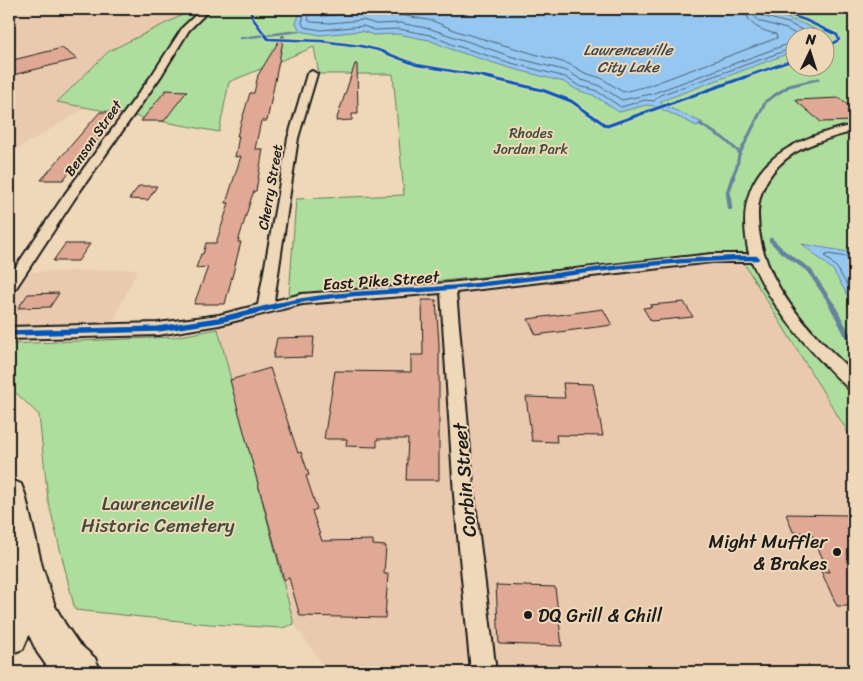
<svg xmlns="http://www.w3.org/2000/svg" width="863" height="681" font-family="Sriracha,sans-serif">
<rect width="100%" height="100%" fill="#efd8b8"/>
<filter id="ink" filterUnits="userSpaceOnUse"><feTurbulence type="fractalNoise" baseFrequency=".02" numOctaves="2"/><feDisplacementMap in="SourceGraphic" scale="10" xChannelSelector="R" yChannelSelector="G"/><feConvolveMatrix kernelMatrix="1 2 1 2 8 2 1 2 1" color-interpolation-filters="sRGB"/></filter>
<g filter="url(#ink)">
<path fill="#eacaae" d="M9,9H195L170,34L86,108L9,154Z
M722,261H735L745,265L854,442V672H328L294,624L217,325L306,303L498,287Z
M138,269L111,326L9,328V302L29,272Z"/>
<path fill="#aede9d" stroke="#657d5c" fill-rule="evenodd" d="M195,9H854V442L737,252L289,296L296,199L404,195L393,74H319L314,47L229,82L219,132L57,102L109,51ZM796,38H826V68H796Z
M218,329L294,624L282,628L209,624L75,610L48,500L39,415L9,386V344L174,337Z"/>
<path fill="#95c7f1" stroke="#65839c" d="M301,9H756C773,14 814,24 825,37L796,38L795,51L661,101V104L703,123L697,126L655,106L646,105L619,112L593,95L577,90L564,82L510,68L453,50L429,40L398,34L373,35L362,31L321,35L300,31L296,23Z
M802,244L854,253V307L833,270Z"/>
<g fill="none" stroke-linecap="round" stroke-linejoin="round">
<path stroke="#4c6071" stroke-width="1" d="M305,9L302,23L304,27L321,30L363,26L375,30L399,29L430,35L454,45L511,63L565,77L579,86L595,90L621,107L645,100L654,101L660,95L796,47
M311,9L308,20L311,22L330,23L363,20L376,24L400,23L431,29L513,57L567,71L582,80L598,85L622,100L651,94L796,41
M319,9L321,16L364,13L379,17L401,15L433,21L459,32L569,64L585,73L601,78L623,92L648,86L777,38L776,34C761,30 748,26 745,9
M753,9L754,15L759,21L786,29L804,38
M759,9L762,16L788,23L819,38
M854,258L828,254L825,256L837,268L854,297"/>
<path stroke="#65839c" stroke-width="2.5" d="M241,38L299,31"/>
<path stroke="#65839c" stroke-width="3" d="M700,124L723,138L740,153
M732,178L737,166L739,155L766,101L789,86L818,79"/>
<path stroke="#65839c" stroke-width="4.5" d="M730,208L728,192L733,177
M771,240L783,252L809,270L833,306"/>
<path stroke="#65839c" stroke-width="5.5" d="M832,305L847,334L854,340"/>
</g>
<path fill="#dfa995" stroke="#1c1c1c" d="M282,36H284L267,121H261L255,149H263L256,191H254L251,199L238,242H241L225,304H194L208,267L196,268L201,254H203L206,243H216L229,203H226L241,156L235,157L239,136H237L250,93H254L258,75Z
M62,48L77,59L9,76V61Z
M355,64H357L358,114H352V120L336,121Z
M166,90L187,91L164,121H141Z
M839,98L854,110V121L821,122L795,100Z
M100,112H118L84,159L78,161L63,180H41Z
M139,186H157L148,200L129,199Z
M65,244H90L78,261H53Z
M59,293L50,307L18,308L28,294Z
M422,300H436L439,344V480H406L408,439H377V447L346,446L347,439H324L335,371L411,372V355H423Z
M684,302L693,317L651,321L643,308L652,307L650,305Z
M603,309L612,325L536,335L528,319Z
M314,337L312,357L273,358L277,338Z
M270,368L298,453L301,452L309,475L306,476L317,509L312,511L322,541L373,540V545L386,546L384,574H388L385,618L300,616L289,578L284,580L230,380Z
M563,383L593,384L603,436L556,435L557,442L532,441L526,397L565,398Z
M786,514L847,515L854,530V606H837L821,571L829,572L811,533L793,532Z
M496,585L555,587L562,646L499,644Z"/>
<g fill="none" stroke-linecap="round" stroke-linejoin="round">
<g stroke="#1c1c1c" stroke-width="4">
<path id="minor" d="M202,9H210L189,30L161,76L75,198L14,291L9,293V277L65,194L152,75L183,27Z
M312,71L317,74L298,138L274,301L302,294L448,283L712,254H749C730,171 782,140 854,125V131C834,137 812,142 794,153C772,167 757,190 758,216C759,282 809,331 854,373V389L848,388C809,350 774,312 752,262H712L456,292L474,495L496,672H471L454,495L441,293L302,304L219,325L158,335L9,339V327L158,323L219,315L258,305L288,138L307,74Z"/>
</g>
<g stroke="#1c1c1c" stroke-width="4">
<path id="primary" d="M9,479L21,484L25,494L42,566L55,606L65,624L78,643L95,658L101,672H51L37,652L29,635L23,649L9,654V595L12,589L9,576Z"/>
</g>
<use href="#minor" fill="#efd8b8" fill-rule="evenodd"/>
<use href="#primary" fill="#efd8b8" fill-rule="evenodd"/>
<g stroke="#efd8b8" stroke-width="4.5">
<path id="cycleway-far3" d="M251,9V16L268,39L321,41L361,46L378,50L417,65L493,78
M772,9L805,20L837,35L839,40L826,47
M742,78L796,59"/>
</g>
<g stroke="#efd8b8" stroke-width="5">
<path id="cycleway-far2" d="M485,77L542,90L571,101L607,126L745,77"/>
</g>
<g stroke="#efd8b8" stroke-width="7">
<path id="cycleway-far1" d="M275,306C331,292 391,293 448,288C551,278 654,258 757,258"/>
</g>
<g stroke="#efd8b8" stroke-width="9">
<path id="cycleway" d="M9,333L158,329L219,320L280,305"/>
</g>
<use href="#cycleway-far3" stroke="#0057b8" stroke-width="2.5"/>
<use href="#cycleway-far2" stroke="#0057b8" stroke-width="3"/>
<use href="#cycleway-far1" stroke="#0057b8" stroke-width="4.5"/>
<use href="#cycleway" stroke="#0057b8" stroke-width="5.5"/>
</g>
</g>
<g fill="#1c1c1c" stroke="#efd8b8" stroke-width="2">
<circle cx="837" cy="552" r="5"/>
<circle cx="528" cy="615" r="5"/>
</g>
<g text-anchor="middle" stroke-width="4" stroke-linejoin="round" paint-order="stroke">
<g font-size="14" fill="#404c3c" stroke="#efd8b8">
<text x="531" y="138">Rhodes<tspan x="531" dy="16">Jordan Park</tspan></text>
</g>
<g font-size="14" fill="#1c1c1c" stroke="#efd8b8">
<text transform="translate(93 138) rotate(-55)" y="5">Benson Street</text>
<text transform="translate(270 187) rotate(-80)" y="5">Cherry Street</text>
</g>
<g font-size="15" font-style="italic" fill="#3a4751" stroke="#efd8b8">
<text x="628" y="55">Lawrenceville<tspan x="628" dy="17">City Lake</tspan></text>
</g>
<g font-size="16" fill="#1c1c1c" stroke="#efd8b8">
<text transform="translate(381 280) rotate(-4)" y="6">East Pike Street</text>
</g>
<g font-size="19" fill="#1c1c1c" stroke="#efd8b8">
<text transform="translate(464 480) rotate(-95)" y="7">Corbin Street</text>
</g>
<g font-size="19" fill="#404c3c" stroke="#efd8b8">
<text x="158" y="510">Lawrenceville<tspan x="158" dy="22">Historic Cemetery</tspan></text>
</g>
<g font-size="19" fill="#1c1c1c" stroke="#efd8b8" text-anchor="end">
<text x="827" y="548">Might Muffler<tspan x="827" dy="22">&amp; Brakes</tspan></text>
<text x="538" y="622" text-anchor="start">DQ Grill &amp; Chill</text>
</g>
</g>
<rect width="863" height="681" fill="none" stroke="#efd8b8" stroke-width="30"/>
<rect x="15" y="15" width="833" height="651" fill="none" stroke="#1c1c1c" stroke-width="2" filter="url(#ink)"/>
<g transform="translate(810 52) rotate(4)"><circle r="24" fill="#efd8b8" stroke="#9b8d7a"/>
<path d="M0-4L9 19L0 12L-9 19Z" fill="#1c1c1c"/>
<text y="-8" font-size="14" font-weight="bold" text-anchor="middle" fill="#1c1c1c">N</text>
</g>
</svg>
